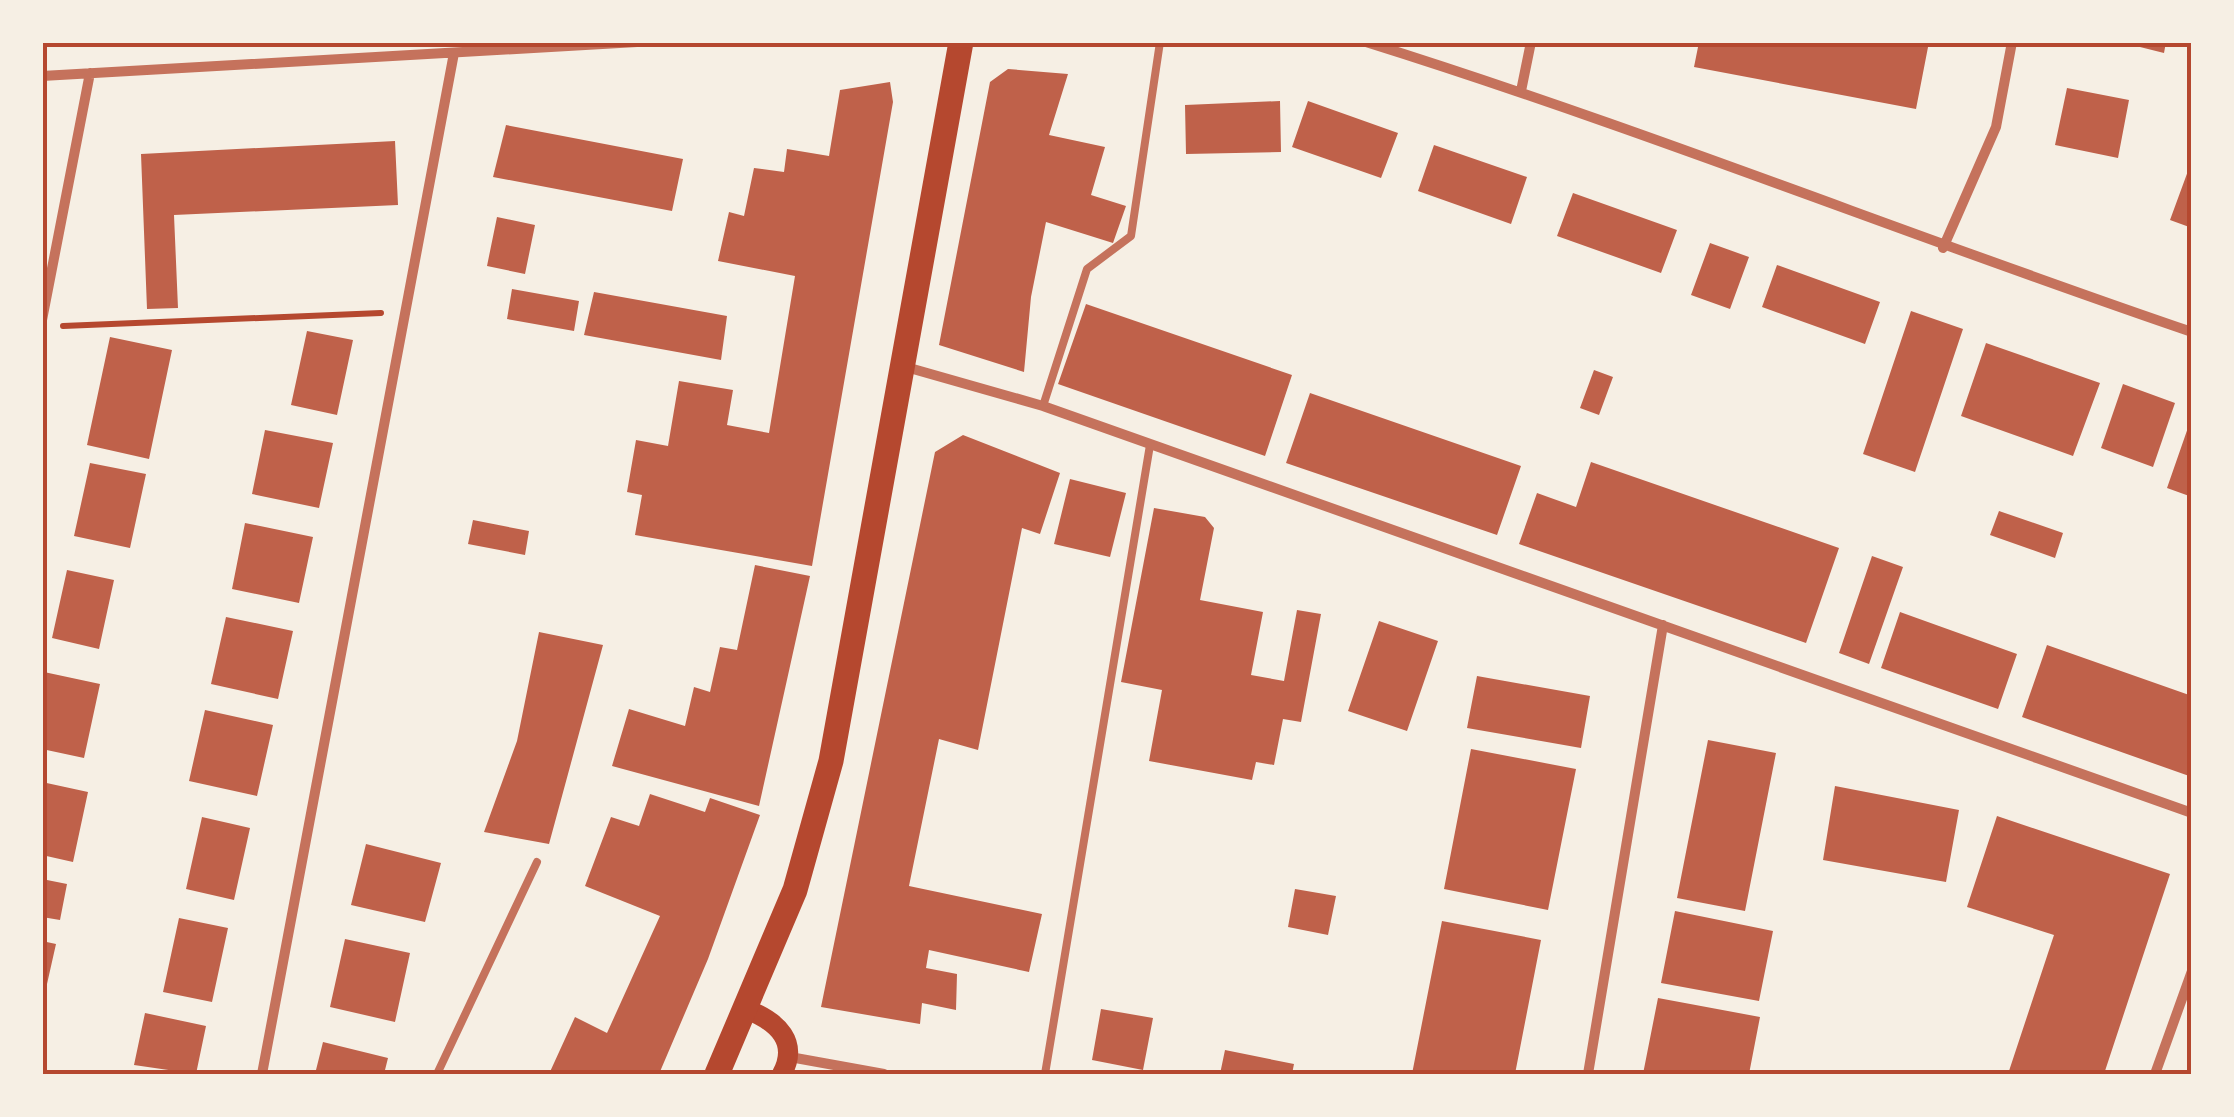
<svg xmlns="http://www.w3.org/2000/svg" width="2234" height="1117" font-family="'Open Sans',sans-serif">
<rect width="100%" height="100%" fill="#f6efe4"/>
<path fill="#bf614a" d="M1699,42H1929L1916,109L1694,67Z
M2120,42H2166L2164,53Z
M1008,69L1068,74L1049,135L1105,147L1091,195L1126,206L1113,243L1046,222L1031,297L1024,372L939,345L990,82Z
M890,82L893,102L812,566L635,535L642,495L627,492L636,440L668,446L679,381L733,390L727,425L769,433L795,276L718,261L729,212L744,216L754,168L784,172L787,149L829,156L840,90Z
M2067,88L2129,100L2118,158L2055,145Z
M1280,101L1281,152L1186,154L1185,105Z
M1308,101L1398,133L1381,178L1292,147Z
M506,125L683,159L672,211L493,177Z
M395,141L398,205L174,215L178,308L147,309L141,154Z
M1434,145L1527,177L1511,224L1418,191Z
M2192,160V228L2170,220Z
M1573,193L1677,230L1661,273L1557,236Z
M497,217L535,225L525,274L487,266Z
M1710,243L1749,257L1730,309L1691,295Z
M1777,265L1880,302L1865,344L1762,307Z
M512,289L579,301L574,331L507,319Z
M594,292L727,316L721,360L584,335Z
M1086,304L1292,375L1265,456L1058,384Z
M1911,311L1963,329L1915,472L1863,454Z
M307,331L353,340L337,415L291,405Z
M110,337L172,350L149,459L87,445Z
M1986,343L2100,383L2073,456L1961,416Z
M1594,370L1613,377L1599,415L1580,408Z
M2123,384L2175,403L2153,467L2101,448Z
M1310,393L1521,466L1497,535L1286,463Z
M2191,419H2192V497L2167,488Z
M265,430L333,443L319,508L252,494Z
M963,435L1060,473L1040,534L1022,528L978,750L939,739L909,886L1042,914L1029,972L929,950L926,968L957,974L956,1010L922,1003L920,1024L821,1007L935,452Z
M1591,462L1839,548L1806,643L1519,544L1537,493L1576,507Z
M90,463L146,474L130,548L74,536Z
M1070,479L1126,493L1110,557L1054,544Z
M1154,508L1205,517L1214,528L1200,600L1263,612L1251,675L1284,681L1297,610L1321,614L1301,722L1283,719L1274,765L1256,762L1252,780L1149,761L1162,690L1121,682Z
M1999,511L2063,533L2055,558L1990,535Z
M473,520L529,531L525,555L468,544Z
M245,523L313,537L299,603L232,589Z
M1872,556L1903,567L1869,664L1839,653Z
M755,565L810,576L759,806L612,766L629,709L685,726L694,687L710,692L720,647L737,650Z
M67,570L114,580L99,649L52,638Z
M1900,612L2017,654L1998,709L1881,668Z
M226,617L293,631L278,699L211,684Z
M1379,621L1438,641L1407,731L1348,711Z
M539,632L603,645L549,844L484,832L517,741Z
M2047,645L2192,696V777L2022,717Z
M44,672L100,684L84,758L42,749Z
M1477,676L1590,696L1581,748L1467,728Z
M205,710L273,725L257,796L189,781Z
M1708,740L1776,753L1745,911L1677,898Z
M1471,749L1576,769L1548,910L1444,889Z
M42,782L88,792L73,862L42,855Z
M1835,786L1959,810L1946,882L1823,860Z
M650,794L705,812L710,798L760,815L708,959L659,1074H549L575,1017L607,1033L660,916L585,886L611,817L639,826Z
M1997,816L2170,874L2104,1074H2008L2054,935L1967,907Z
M202,817L250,828L234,900L186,889Z
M366,844L441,863L425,922L351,905Z
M42,879L67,884L60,920L42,917Z
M1295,889L1336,896L1328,935L1288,927Z
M1675,911L1773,931L1759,1001L1661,983Z
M179,918L228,928L212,1002L163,992Z
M1442,921L1541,940L1515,1074H1412Z
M345,939L410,953L395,1022L330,1007Z
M42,941L56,944L47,984L42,983Z
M1658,998L1760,1017L1749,1074H1643Z
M1101,1009L1153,1018L1143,1070L1092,1060Z
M145,1013L206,1026L196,1074L134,1065Z
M323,1042L388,1058L384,1074H315Z
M1225,1050L1294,1064L1292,1074H1220Z"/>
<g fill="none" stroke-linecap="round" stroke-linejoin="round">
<path stroke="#b5482f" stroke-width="6" d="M63,326L381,313"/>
<path stroke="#c5725c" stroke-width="8" d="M1043,406L1087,269L1131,236L1160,42
M437,1074L537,862
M1045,1074L1150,445"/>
<path stroke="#c5725c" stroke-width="10" d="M1366,42C1644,129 1915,238 2192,332
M42,76L637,42
M1521,91L1531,42
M1943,248L1996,127L2012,42
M42,320L90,73
M906,367L1043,406L2192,813
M790,1057L884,1074
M262,1074L454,53
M1588,1074L1663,625
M2155,1074L2192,971"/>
<path stroke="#b5482f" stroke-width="20" d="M748,1010C778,1022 799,1042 782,1074"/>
<path stroke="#b5482f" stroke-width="25" d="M717,1074L795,890L831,761L961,42"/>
</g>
<rect width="2234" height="1117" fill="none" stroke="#f6efe4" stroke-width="90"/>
<rect x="45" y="45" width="2144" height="1027" fill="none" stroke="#b5482f" stroke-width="4"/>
</svg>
